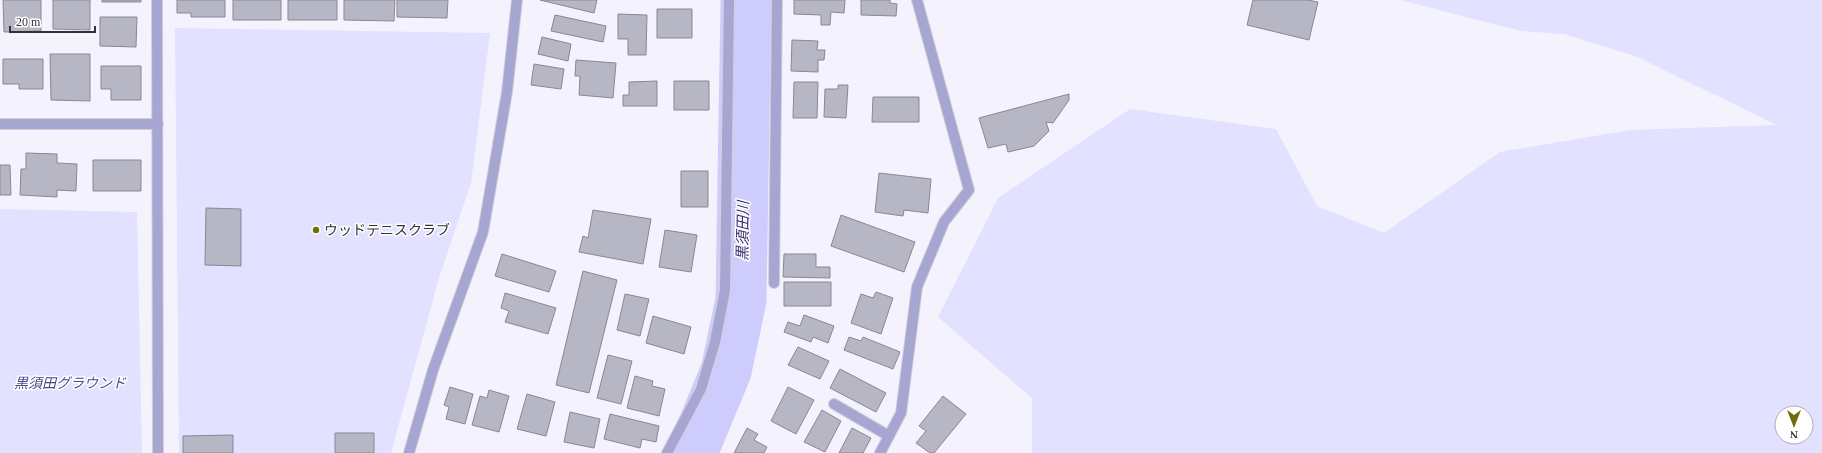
<svg xmlns="http://www.w3.org/2000/svg" width="1822" height="453" font-family="'Times New Roman','Noto Sans JP',serif">
<rect width="100%" height="100%" fill="#f4f3fd"/>
<path fill="#e2e1ff" fill-rule="evenodd" d="M1400,0H1822V453H1032V398L938,317L998,198L1130,109L1276,129L1317,206L1384,233L1500,152L1630,130L1777,125L1635,56L1564,34L1521,31ZM1782,413H1806V437H1782Z
M175,28L490,33L471,183L439,278L391,453H179Z
M0,209L137,212L142,453H0Z"/>
<g fill="none" stroke-linecap="round" stroke-linejoin="round">
<path stroke="#ceccfc" stroke-width="51" d="M692,453L726,371L741,300L746,0"/>
</g>
<path fill="#b6b6c5" stroke="#878795" d="M3,0H41V31L4,32Z
M53,0H90V30L53,29Z
M102,0H141V2H102Z
M177,0H225V17H191V13H177Z
M233,0H281V20H233Z
M288,0H337V20H288Z
M344,0H395L394,21L344,20Z
M397,0H448L447,18L397,17Z
M540,0H597L594,13Z
M794,0H845L844,13L831,12L830,25H821V15L794,14Z
M861,0H890V3L897,4L896,16L861,15Z
M1253,0H1308L1318,2L1309,40L1247,25Z
M657,9H692V38H657Z
M618,14L647,15L646,55H628V39H618Z
M555,15L606,26L603,42L551,31Z
M100,17H137L136,47L100,46Z
M542,37L571,44L568,61L538,54Z
M792,40L818,41L817,50H825L824,60H818V72L791,71Z
M50,54H90V101L51,100Z
M3,59H43V89H19V84H3Z
M576,60L616,63L613,98L579,95L580,76H575Z
M534,64L564,69L561,89L531,85Z
M101,66H141V100H111V89H101Z
M657,81V106H623V95H629V82Z
M674,81H709V110H674Z
M794,82H818L817,118H793Z
M838,85H848L846,118L824,117L825,89H838Z
M1069,94V100L1053,123L1046,122L1049,131L1034,146L1008,152L1006,144L988,148L979,118Z
M873,97H919V122H872Z
M26,153L57,154V163L77,164L76,191L57,190V197L20,195L21,169H26Z
M93,160H141V191H93Z
M0,165H10L11,195H0Z
M681,171H708V207H681Z
M879,173L931,179L928,213L904,210L903,216L875,212Z
M206,208L241,209V266L205,265Z
M593,210L651,219L643,264L579,252L583,236L588,238Z
M841,215L915,242L904,272L831,246Z
M665,230L697,235L691,272L659,267Z
M502,254L556,271L549,292L495,276Z
M784,254H816V267H830V278L783,277Z
M583,271L617,280L589,393L556,385Z
M784,282H831V306H784Z
M876,292L893,298L881,334L851,323L861,294L873,298Z
M505,293L556,308L548,334L505,322L509,311L501,308Z
M625,294L649,299L640,336L617,330Z
M804,315L834,326L828,343L813,337L811,342L784,332L788,322L800,326Z
M653,316L691,327L684,354L646,343Z
M849,337L861,341L863,337L900,352L893,369L844,350Z
M798,347L829,361L820,379L788,365Z
M608,355L632,361L621,404L597,398Z
M840,369L886,393L876,412L830,388Z
M635,376L653,381L652,386L665,389L659,416L627,408Z
M450,387L473,394L465,424L446,419L449,407L444,405Z
M788,387L814,400L796,434L771,421Z
M489,390L509,396L499,432L472,425L480,396L487,398Z
M527,394L555,402L546,436L517,429Z
M943,396L966,414L934,453H930L916,443L926,431L919,426Z
M822,410L841,421L825,452L804,442Z
M570,412L600,419L594,448L564,442Z
M610,414L659,426L656,442L642,439L640,448L604,439Z
M747,428L758,434L754,440L767,447L764,453H734Z
M852,428L871,438L863,453H839Z
M335,433H374V453H335Z
M233,435V453H183V436Z"/>
<g fill="none" stroke-linecap="round" stroke-linejoin="round">
<g stroke="#d1d0d9" stroke-width="12">
<path id="lane" d="M834,404L889,436"/>
</g>
<g stroke="#d1d0d9" stroke-width="12">
<path id="street" d="M157,0L158,453
M0,124H158
M774,283L777,0
M409,453L433,370L483,232L507,92L517,0
M667,453L701,389L715,342L725,290L729,0
M880,453L901,413L917,287L944,222L969,190L917,0"/>
</g>
<use href="#lane" stroke="#a7a5d1" stroke-width="10"/>
<use href="#street" stroke="#a7a5d1" stroke-width="10"/>
</g>
<circle fill="#706c09" stroke="#fff" stroke-width="1.5" cx="316" cy="230" r="4"/>
<g text-anchor="middle" stroke-width="3" stroke-linejoin="round" paint-order="stroke">
<g font-size="14" fill="#313136" stroke="#fff" text-anchor="start">
<text x="324" y="235">ウッドテニスクラブ</text>
</g>
<g font-size="14" font-style="italic" fill="#4e458a" stroke="#fff">
<text x="70" y="388">黒須田グラウンド</text>
</g>
<g font-size="15" font-style="italic" fill="#362b6e" stroke="#fff">
<text transform="translate(743 231) rotate(-89)" y="5">黒須田川</text>
</g>
</g>
<g transform="translate(1794 425) rotate(180)"><circle r="19" fill="#ffffff" stroke="#adadaf"/>
<path d="M0-3L7 15L0 10L-7 15Z" fill="#706c09"/>
<text y="-6" font-size="11" font-weight="bold" text-anchor="middle" fill="#313136">N</text>
</g>
<path d="M10 26v6h85v-6" fill="none" stroke="#313136" stroke-width="2"/>
<text x="16" y="26" font-size="12" fill="#313136" stroke="#ffffff" stroke-width="3" paint-order="stroke">20 m</text>
</svg>
